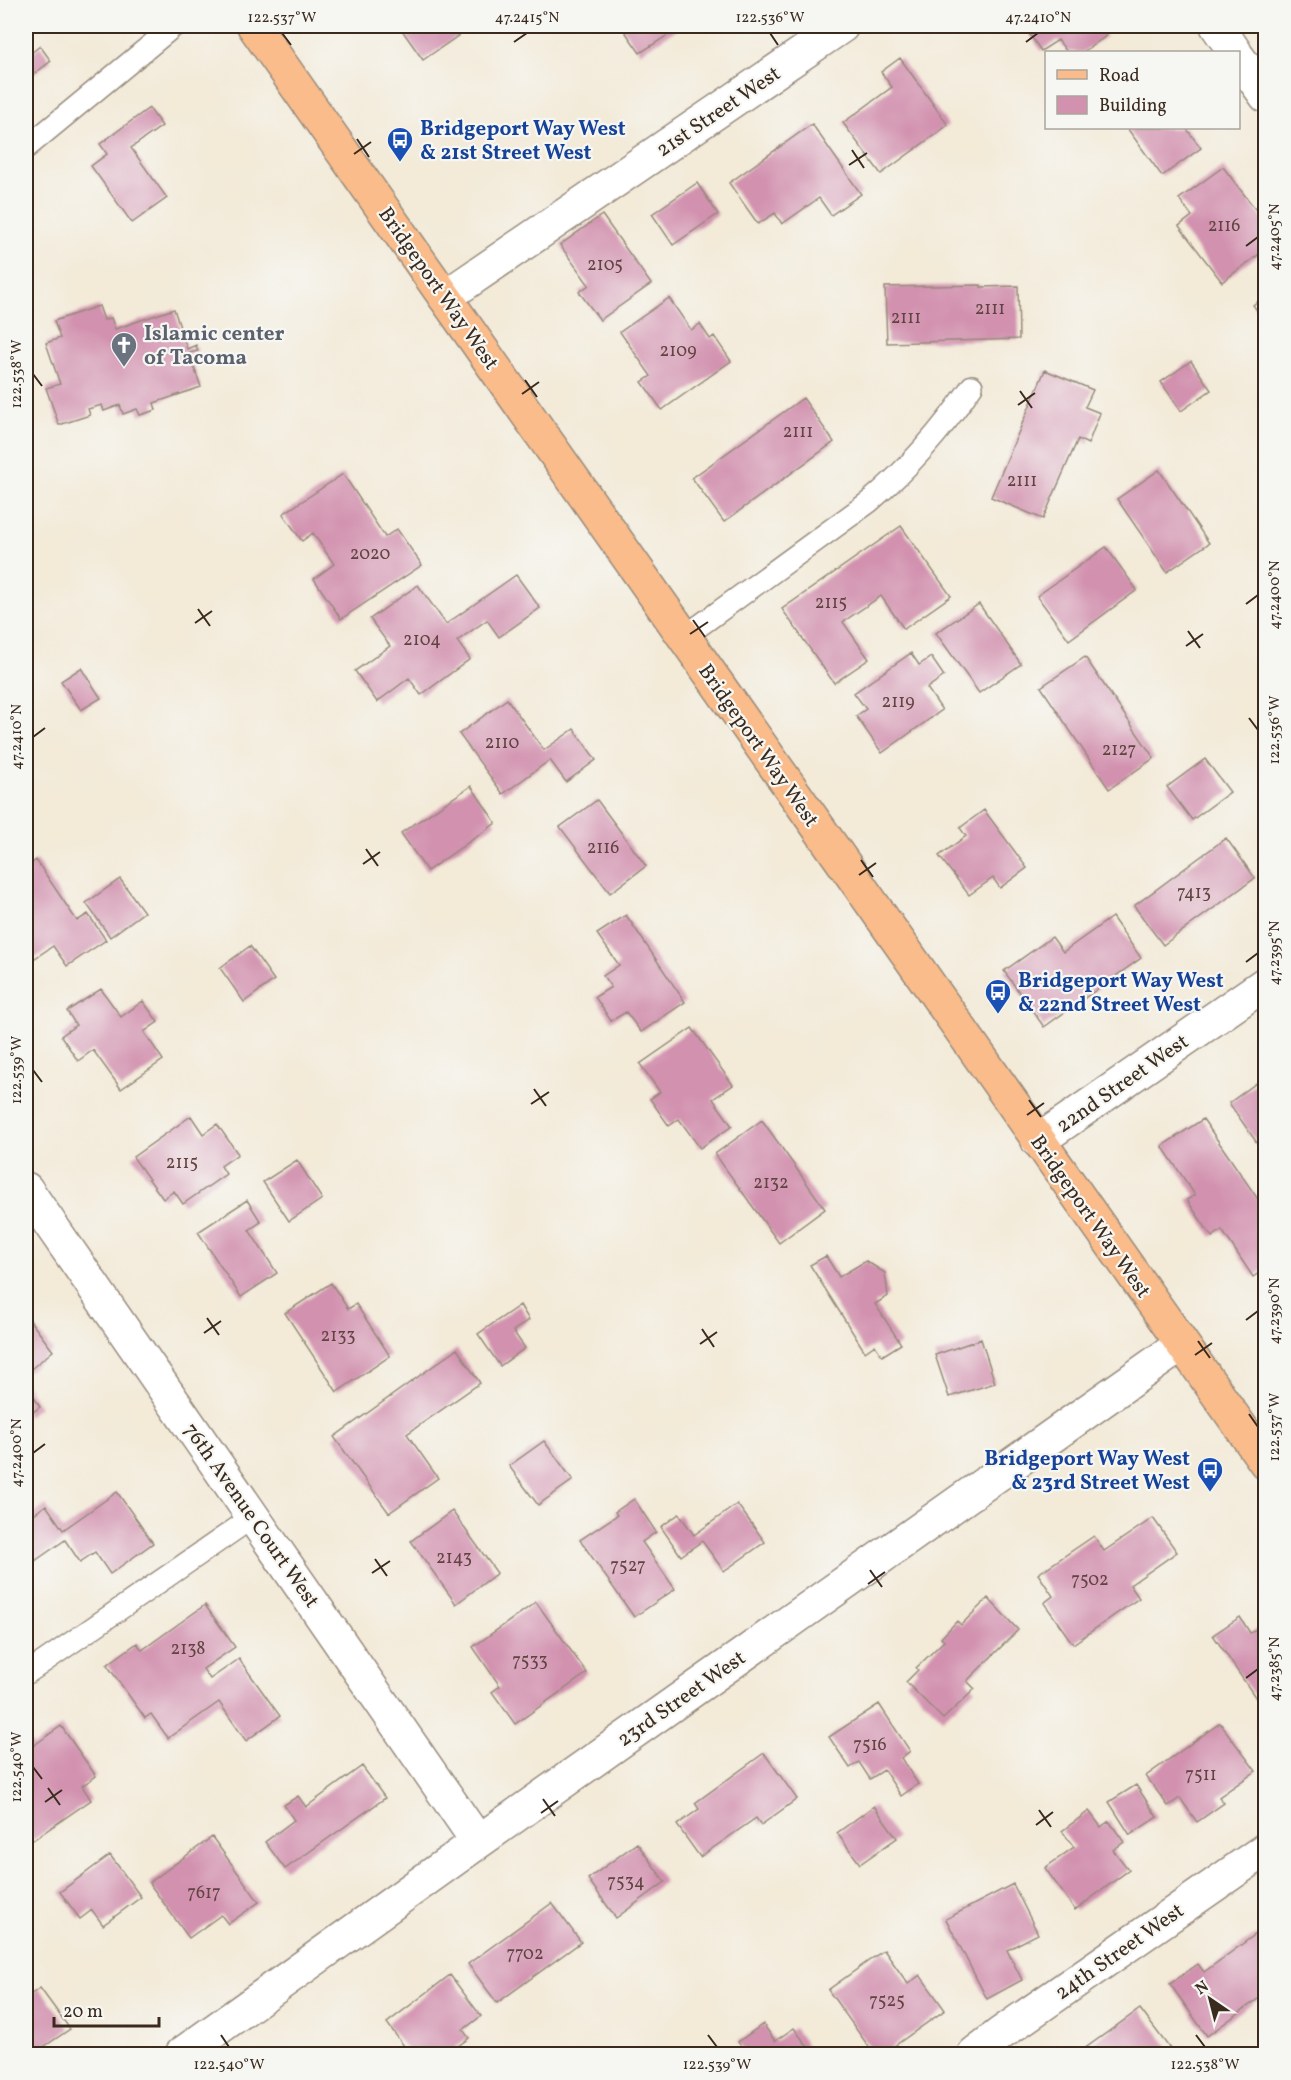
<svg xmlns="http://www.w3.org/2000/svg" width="1291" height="2080" font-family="Vollkorn,serif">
<rect width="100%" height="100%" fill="#f6f6f2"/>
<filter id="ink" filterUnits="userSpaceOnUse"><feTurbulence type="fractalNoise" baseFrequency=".0167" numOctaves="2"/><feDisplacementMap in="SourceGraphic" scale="12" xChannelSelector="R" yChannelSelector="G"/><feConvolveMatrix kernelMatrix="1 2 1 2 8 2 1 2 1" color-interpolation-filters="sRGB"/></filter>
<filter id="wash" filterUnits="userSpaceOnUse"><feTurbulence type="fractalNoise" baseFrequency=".008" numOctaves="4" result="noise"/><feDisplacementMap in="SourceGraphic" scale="24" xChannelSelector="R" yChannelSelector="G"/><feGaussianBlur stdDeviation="1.35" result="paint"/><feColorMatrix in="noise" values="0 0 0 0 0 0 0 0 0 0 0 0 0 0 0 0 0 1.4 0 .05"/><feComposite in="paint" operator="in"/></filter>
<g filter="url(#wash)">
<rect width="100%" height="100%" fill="#f3ead8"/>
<g id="blocks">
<path fill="#d291af" d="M399,26H462L465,31L423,60Z
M621,26H682L640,53Z
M1024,26H1100L1106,36L1083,52H1067L1058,40L1041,51Z
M40,46L51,61L26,80V57Z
M900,58L948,125L881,174L843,123L892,87L881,72Z
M149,108L162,126L131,148L167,198L132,223L91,166L107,154L100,144Z
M812,124L861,194L831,215L819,198L782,224L775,213L758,224L729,183Z
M1127,128H1186L1201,148L1162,176Z
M1223,167L1266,223V249L1222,282L1179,226L1192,216L1179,199Z
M697,183L718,214L673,245L652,214Z
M602,215L651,284L600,320L579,292L589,285L560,245Z
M981,285V287L1018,286L1019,339L887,343L885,287Z
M1266,296V322L1253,305Z
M669,298L691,330L700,324L710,339L714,336L731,361L662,410L642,382L651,376L620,332Z
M99,306L104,320L111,318L115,329L174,309L187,349L196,345L198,351L189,353L201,387L154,403L156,410L140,415L137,409L123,414L120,405L104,411L102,405L88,409L90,415L59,425L46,388L60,384L46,343L60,338L54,321Z
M1191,361L1211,390L1181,411L1161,382Z
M1045,370L1093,390L1085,407L1100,413L1088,444L1078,439L1043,519L991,497Z
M803,398L834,442L724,522L692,478Z
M1159,470L1209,543L1167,572L1117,499Z
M343,474L385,537L397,529L422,565L341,619L314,579L334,564L313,533L302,541L283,514Z
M901,526L951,596L904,629L881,596L843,622L869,659L834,683L782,609Z
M1106,547L1137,590L1069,640L1037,596Z
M516,575L540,608L499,637L487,620L457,641L470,659L421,695L409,678L377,702L355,671L390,646L370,619L418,585L446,624Z
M979,604L1021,664L979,693L936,633Z
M911,653L919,665L931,657L944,676L927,688L942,710L882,753L856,716L866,709L854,693Z
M1085,657L1154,758L1109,789L1041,687Z
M81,668L101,698L81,710L61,681Z
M507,699L544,750L574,729L596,760L566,782L550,760L503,794L459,734Z
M1205,759L1230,792L1192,820L1167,787Z
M471,786L496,823L427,871L401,833Z
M597,800L646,866L610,893L560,827Z
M984,810L1027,868L1000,888L993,878L969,895L939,856L966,836L960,828Z
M1226,838L1255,878L1163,945L1134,906Z
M36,860L77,921L88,914L106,940L67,966L53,946L26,964V868Z
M120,879L144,912L110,937L86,903Z
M626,915L685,1002L641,1032L626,1012L611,1021L595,997L611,987L603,976L619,965L597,934Z
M1112,917L1141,958L1044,1027L1004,971L1052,937L1063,952Z
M250,946L274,980L244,1002L220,968Z
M101,989L121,1017L143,1001L158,1022L144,1032L163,1060L121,1089L93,1050L78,1061L61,1036L76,1025L67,1011Z
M692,1028L733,1085L713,1099L732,1126L700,1148L679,1119L669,1126L650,1099L660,1092L640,1064Z
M1266,1076V1137L1257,1143L1229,1103Z
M191,1116L203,1134L217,1124L238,1154L221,1166L226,1174L183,1204L174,1191L163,1199L133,1157Z
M1203,1119L1266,1211V1268L1253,1277L1222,1230L1212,1237L1187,1200L1195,1195L1162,1146Z
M762,1120L825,1209L779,1243L715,1154Z
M297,1160L322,1199L289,1221L263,1182Z
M247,1200L261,1222L249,1230L277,1273L241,1297L198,1232Z
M826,1256L839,1277L866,1261L885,1273L888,1296L875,1304L901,1344L882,1356L875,1345L865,1352L810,1265Z
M331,1283L348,1309L356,1304L390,1356L337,1392L285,1313Z
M520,1305L529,1320L513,1331L525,1348L500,1366L478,1334Z
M28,1318L53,1351L26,1373V1319Z
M981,1339L995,1383L949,1397L935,1355Z
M457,1349L480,1383L407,1434L438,1478L389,1513L334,1437Z
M26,1384L40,1407L26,1417Z
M544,1441L573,1480L538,1505L509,1466Z
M117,1492L153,1543L110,1574L95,1552L80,1562L65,1540L32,1563L26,1554V1520L46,1505L63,1530Z
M634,1499L656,1532L642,1542L675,1589L634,1617L580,1540L617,1515L615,1512Z
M737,1504L765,1542L724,1571L702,1541L681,1556L661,1527L679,1514L694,1535Z
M452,1511L497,1573L456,1604L411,1541Z
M1153,1518L1177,1552L1130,1585L1139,1598L1073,1644L1044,1603L1053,1596L1038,1574L1094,1536L1104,1551Z
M988,1598L1018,1630L967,1681L975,1689L943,1719L906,1682L918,1670L916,1668L944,1641L941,1638L957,1621L961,1625Z
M536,1602L587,1673L515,1724L492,1692L500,1686L473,1647Z
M205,1605L235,1647L203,1669L210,1679L239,1659L280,1716L246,1741L219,1702L168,1738L151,1714L145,1718L107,1665L137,1643L142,1650Z
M1240,1617L1250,1633L1262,1625L1266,1631V1713L1213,1635Z
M879,1704L910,1751L901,1758L918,1784L901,1796L884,1770L870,1779L859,1762L850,1768L829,1737Z
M1220,1723L1256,1771L1219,1797L1224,1803L1197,1822L1180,1798L1168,1806L1146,1776Z
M61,1726L96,1776L82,1786L91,1800L33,1840L26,1829V1735L33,1746Z
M764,1753L797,1799L761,1825L756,1818L700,1857L677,1825L699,1809L695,1803Z
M362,1766L385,1798L285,1869L265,1842L294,1820L284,1805L298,1796L306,1807Z
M1136,1785L1157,1817L1130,1835L1109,1802Z
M874,1806L897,1838L860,1864L837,1833Z
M1089,1811L1101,1827L1109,1821L1124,1842L1113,1850L1129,1870L1075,1910L1045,1868L1074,1847L1062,1831Z
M212,1837L259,1902L228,1924L221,1915L189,1938L149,1883Z
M637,1843L665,1882L616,1918L588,1879Z
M110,1855L141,1897L103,1925L92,1910L80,1919L60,1892Z
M1013,1884L1038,1934L1007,1950L1022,1980L987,1999L946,1919Z
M552,1903L581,1942L497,2003L468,1964Z
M1256,1934L1266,1947V1993L1207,2036L1170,1984L1198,1964L1204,1972Z
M884,1950L908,1984L920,1975L945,2010L883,2054H874L828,1990Z
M450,1975L481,2016L463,2030L469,2038L447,2054H402L407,2050L387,2023Z
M40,1988L70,2029L33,2054H26V1998Z
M1140,2009L1174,2054H1077Z
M763,2024L775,2041L794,2028L813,2054H747L738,2042Z"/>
</g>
</g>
<g filter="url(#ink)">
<use href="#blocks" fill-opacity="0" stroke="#978a7b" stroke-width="1.5"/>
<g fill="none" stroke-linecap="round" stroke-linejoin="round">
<g stroke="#978a7b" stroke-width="24">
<path id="service" d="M26,148L174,26
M684,637L869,502C909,468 942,430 972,386
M26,1674L253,1517"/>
</g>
<g stroke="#978a7b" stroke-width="36">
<path id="minor" d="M1217,26L1235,52
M1238,57L1266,96
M445,297L842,26
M1038,1141L1266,983
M26,1189L478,1842
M182,2054L478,1842L1181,1345
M974,2054L1000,2034L1266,1849"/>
</g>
<g stroke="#978a7b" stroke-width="36">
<path id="primary" d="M254,26L1266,1463"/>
</g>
<use href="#service" stroke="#fff" stroke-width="21"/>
<use href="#minor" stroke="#fff" stroke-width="33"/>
<use href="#primary" stroke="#f9bc8a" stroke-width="33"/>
</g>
</g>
<path fill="none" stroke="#3b2a1e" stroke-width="2" d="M282,33L291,45M770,33L778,45M514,42L527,33M1026,42L1038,33M357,139L369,157M852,150L864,168M354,154L371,142M849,165L867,153M1246,246L1258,237M33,374L42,386M525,380L537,397M1020,391L1032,408M522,394L539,382M1018,405L1035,393M1246,604L1258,595M198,609L210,626M693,620L705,637M195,623L212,611M1188,631L1200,648M690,634L708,622M1186,646L1203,634M1249,718L1258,730M33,737L45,728M366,849L378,866M861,860L873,877M363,864L380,852M859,875L876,863M1246,962L1258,953M33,1070L42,1082M534,1089L546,1106M1029,1100L1041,1117M531,1104L549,1092M1027,1115L1044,1103M207,1318L219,1335M1246,1320L1258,1311M702,1329L714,1347M204,1333L221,1321M1198,1341L1210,1358M700,1344L717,1332M1195,1355L1212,1343M1249,1414L1258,1427M33,1453L45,1444M375,1559L387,1576M870,1570L882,1587M372,1573L390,1561M868,1584L885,1572M1246,1678L1258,1669M33,1767L42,1779M48,1788L60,1805M543,1799L555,1816M45,1802L62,1790M1039,1810L1051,1827M541,1813L558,1801M1036,1825L1053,1812M221,2035L229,2047M708,2035L717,2047M1196,2035L1205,2047"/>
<defs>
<g id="bus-pin" transform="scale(1.35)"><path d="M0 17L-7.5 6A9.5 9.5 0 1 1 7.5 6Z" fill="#1a4fb4" stroke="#f6f6f2"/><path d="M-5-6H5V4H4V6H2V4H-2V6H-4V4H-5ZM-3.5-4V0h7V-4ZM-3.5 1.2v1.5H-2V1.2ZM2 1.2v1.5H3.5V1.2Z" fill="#fff"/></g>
<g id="church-pin" transform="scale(1.35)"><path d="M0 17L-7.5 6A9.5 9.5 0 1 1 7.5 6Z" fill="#6b7280" stroke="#f6f6f2"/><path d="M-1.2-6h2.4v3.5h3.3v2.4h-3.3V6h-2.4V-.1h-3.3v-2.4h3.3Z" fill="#fff"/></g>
</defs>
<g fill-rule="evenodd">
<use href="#bus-pin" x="400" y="140"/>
<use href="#church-pin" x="124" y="345"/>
<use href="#bus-pin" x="998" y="992"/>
<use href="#bus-pin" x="1210" y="1470"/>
</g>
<g text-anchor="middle" stroke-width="4.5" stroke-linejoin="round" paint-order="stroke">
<g font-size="18" fill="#614442">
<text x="1224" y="231">2116</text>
<text x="605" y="270">2105</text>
<text x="990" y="314">2111</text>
<text x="906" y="323">2111</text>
<text x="678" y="356">2109</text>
<text x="798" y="437">2111</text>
<text x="1022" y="486">2111</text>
<text x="370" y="559">2020</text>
<text x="831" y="608">2115</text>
<text x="422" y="645">2104</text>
<text x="898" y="707">2119</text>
<text x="502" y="748">2110</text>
<text x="1119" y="755">2127</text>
<text x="603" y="853">2116</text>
<text x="1194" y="898">7413</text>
<text x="182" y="1168">2115</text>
<text x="771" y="1188">2132</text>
<text x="338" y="1341">2133</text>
<text x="454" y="1563">2143</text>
<text x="628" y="1571">7527</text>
<text x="1090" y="1585">7502</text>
<text x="188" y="1654">2138</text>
<text x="530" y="1666">7533</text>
<text x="870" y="1750">7516</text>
<text x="1201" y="1780">7511</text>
<text x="626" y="1887">7534</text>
<text x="204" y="1898">7617</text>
<text x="525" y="1959">7702</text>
<text x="887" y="2006">7525</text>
</g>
<g font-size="21" fill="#3b2a1e" stroke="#f6f6f2">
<text transform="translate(718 111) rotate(-34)" y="7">21st Street West</text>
<text transform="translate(439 288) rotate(55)" y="7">Bridgeport Way West</text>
<text transform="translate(759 745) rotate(55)" y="7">Bridgeport Way West</text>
<text transform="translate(1122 1083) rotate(-35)" y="7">22nd Street West</text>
<text transform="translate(1091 1216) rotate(55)" y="7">Bridgeport Way West</text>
<text transform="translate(252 1515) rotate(55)" y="7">76th Avenue Court West</text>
<text transform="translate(681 1698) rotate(-35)" y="7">23rd Street West</text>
<text transform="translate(1119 1951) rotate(-35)" y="7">24th Street West</text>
</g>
<g font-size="21" font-weight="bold" fill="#164399" stroke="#f6f6f2" text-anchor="start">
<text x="420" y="135">Bridgeport Way West<tspan x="420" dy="24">&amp; 21st Street West</tspan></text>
<text x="1018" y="987">Bridgeport Way West<tspan x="1018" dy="24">&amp; 22nd Street West</tspan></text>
<text x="1190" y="1465" text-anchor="end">Bridgeport Way West<tspan x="1190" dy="24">&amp; 23rd Street West</tspan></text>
</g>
<g font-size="21" font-weight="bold" fill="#5b616d" stroke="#f6f6f2" text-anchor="start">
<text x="144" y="340">Islamic center<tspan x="144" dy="24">of Tacoma</tspan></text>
</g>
</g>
<rect width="1291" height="2080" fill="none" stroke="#f6f6f2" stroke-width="66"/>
<rect x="1045" y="51" width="195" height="78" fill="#f6f6f2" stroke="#aba49d" stroke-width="1.5"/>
<rect x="1057" y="70" width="30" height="9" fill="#f9bc8a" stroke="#aba49d" stroke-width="1.5"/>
<text x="1099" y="81" font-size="18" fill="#3b2a1e">Road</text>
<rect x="1057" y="96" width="30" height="18" fill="#d291af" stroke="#aba49d" stroke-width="1.5"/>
<text x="1099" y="111" font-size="18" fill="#3b2a1e">Building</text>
<g transform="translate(1210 1999) rotate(325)" stroke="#f6f6f2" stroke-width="4.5" paint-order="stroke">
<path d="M0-4.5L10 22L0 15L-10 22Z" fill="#3b2a1e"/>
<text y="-9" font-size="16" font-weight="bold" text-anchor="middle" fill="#3b2a1e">N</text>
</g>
<path d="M54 2017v9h105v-9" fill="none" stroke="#3b2a1e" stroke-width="3"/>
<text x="63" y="2017" font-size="18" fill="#3b2a1e" stroke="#f6f6f2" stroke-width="4.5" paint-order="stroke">20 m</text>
<rect x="33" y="33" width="1225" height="2014" fill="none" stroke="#3b2a1e" stroke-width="2"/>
<g font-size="15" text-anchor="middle" fill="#3b2a1e">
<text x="282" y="22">122.537°W</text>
<text x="527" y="22">47.2415°N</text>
<text x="770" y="22">122.536°W</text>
<text x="1038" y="22">47.2410°N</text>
<text transform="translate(1274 237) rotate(-90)" y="5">47.2405°N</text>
<text transform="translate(16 374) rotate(-90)" y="5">122.538°W</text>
<text transform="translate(1274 595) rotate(-90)" y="5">47.2400°N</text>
<text transform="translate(1274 730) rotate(-90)" y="5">122.536°W</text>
<text transform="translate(16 737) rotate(-90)" y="5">47.2410°N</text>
<text transform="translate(1274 953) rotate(-90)" y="5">47.2395°N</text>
<text transform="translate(16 1070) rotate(-90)" y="5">122.539°W</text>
<text transform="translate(1274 1311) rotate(-90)" y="5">47.2390°N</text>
<text transform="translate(1274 1427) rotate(-90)" y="5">122.537°W</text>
<text transform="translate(16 1453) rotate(-90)" y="5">47.2400°N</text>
<text transform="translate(1274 1669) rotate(-90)" y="5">47.2385°N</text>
<text transform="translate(16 1767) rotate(-90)" y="5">122.540°W</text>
<text x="229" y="2069">122.540°W</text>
<text x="717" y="2069">122.539°W</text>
<text x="1205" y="2069">122.538°W</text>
</g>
</svg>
